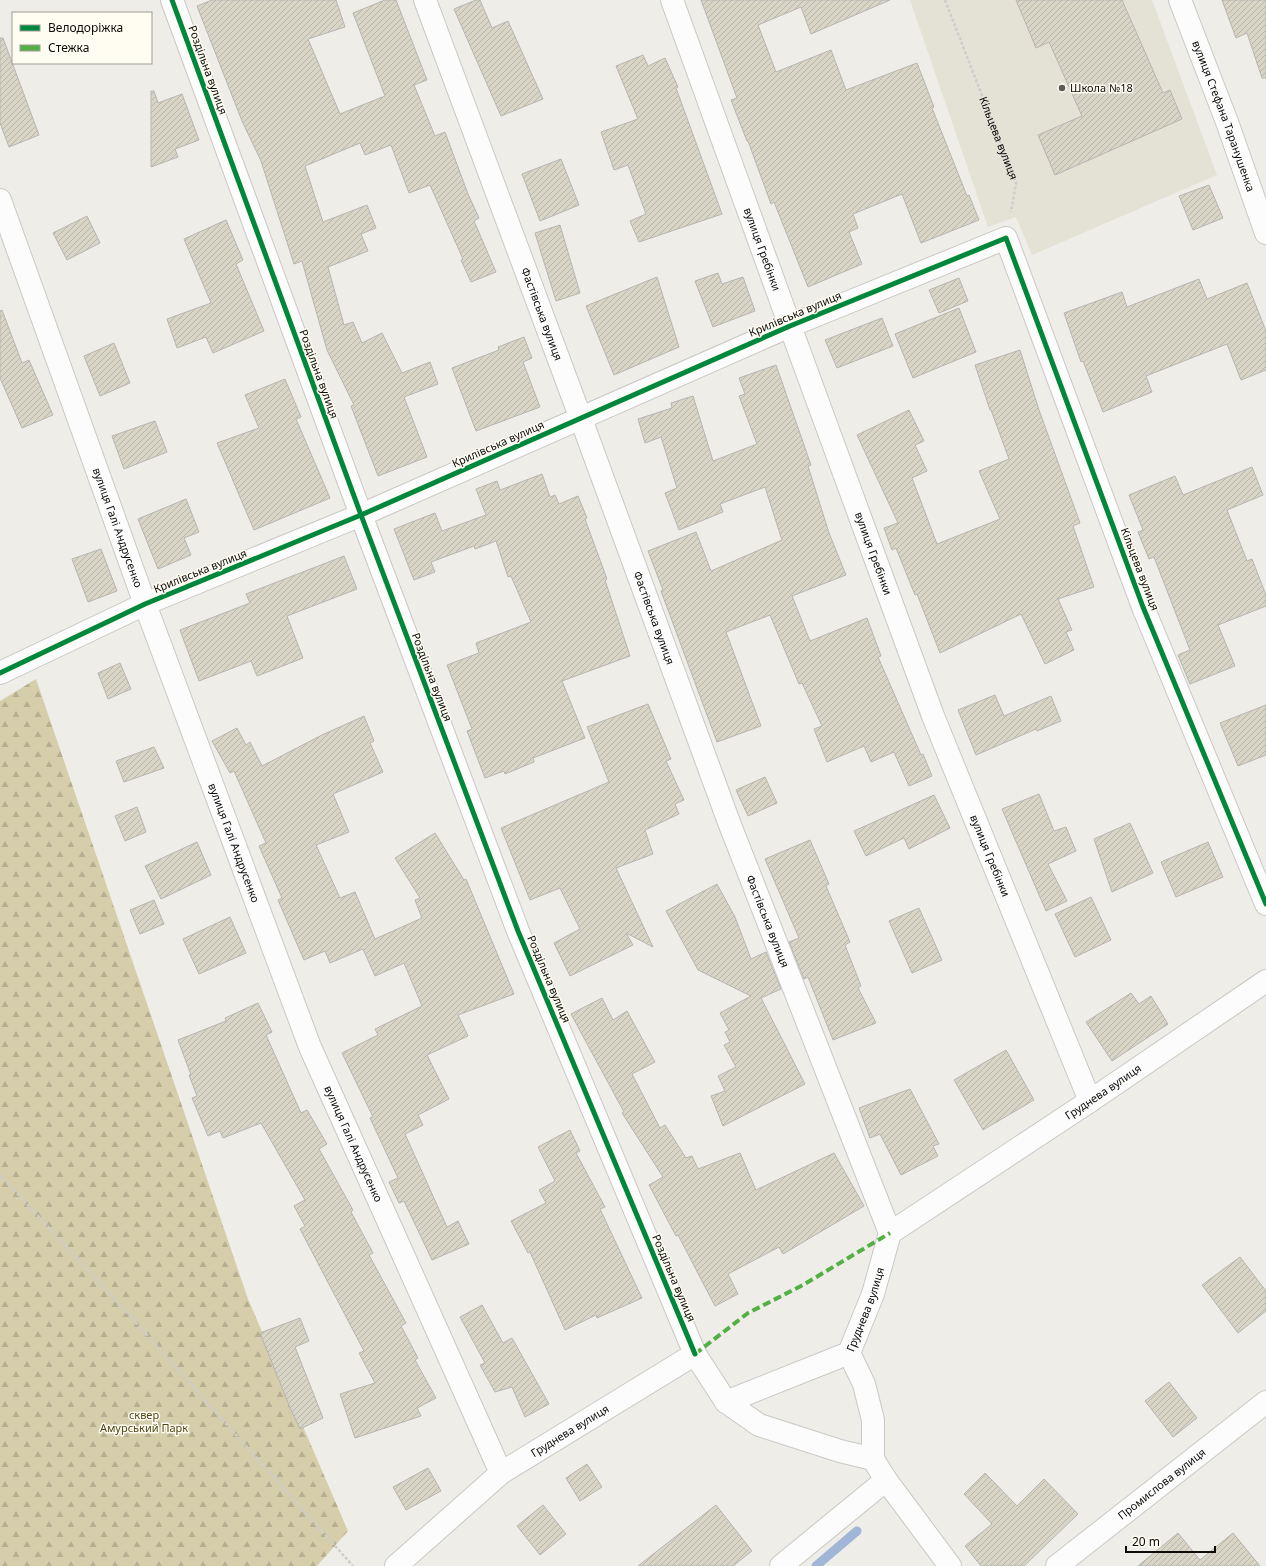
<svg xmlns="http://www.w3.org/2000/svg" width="1266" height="1566" font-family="'Noto Sans',sans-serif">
<defs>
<pattern id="forest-firs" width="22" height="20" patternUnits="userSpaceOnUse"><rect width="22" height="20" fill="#d6cdaa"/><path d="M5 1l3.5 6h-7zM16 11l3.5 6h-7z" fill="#b6af91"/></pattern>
<pattern id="building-hatch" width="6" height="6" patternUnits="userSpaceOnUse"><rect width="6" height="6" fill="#d8d4c6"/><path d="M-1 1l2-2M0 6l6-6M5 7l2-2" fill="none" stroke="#b8b5a9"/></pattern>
</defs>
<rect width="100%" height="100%" fill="#eeede8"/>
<path fill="#e4e1d5" d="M910,0H1152L1217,175L1032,255L1016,217L988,227Z"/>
<path fill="url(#forest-firs)" d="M36,679L248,1299L348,1531L317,1566H0V701Z"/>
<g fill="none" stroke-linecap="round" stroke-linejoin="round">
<path stroke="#a1b5d6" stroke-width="9" d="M816,1566L857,1531"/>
</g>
<path fill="url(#building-hatch)" stroke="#b6b5b1" d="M212,0H336L345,27L308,39L340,114L385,96L353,13L385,0H396L427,80L414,85L435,136L445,132L468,194L479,218L474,221L496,272L471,282L461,260L463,259L430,185L409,193L391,145L365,155L360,143L305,166L323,222L367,205L376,228L361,234L368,251L328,267L344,325L353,322L362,343L382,333L402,373L430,362L438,384L404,397L427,457L378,476L351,406L354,405L327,350L302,261L294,264L261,161L242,121L197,6Z
M476,0H480L492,28L508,21L543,99L501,116L454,9Z
M701,0H890L811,34L801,7L758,25L776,72L831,50L846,90L917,63L934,107L932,108L967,196L969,195L979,220L921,243L902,194L853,214L858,228L849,232L862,264L808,287L774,202L771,204L748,141H747L731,100L737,98Z
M1016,0H1122L1163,93L1170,90L1182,119L1055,175L1038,135L1082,116L1049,42L1036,48Z
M1222,0H1266V78H1262L1247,33L1236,38Z
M0,38H3L39,135L9,147L0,123Z
M643,55L648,66L665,58L678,87L676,88L722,214L639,242L630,221L646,214L628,165L614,170L601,132L638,119L616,66Z
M151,91H154L158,103L182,94L199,140L175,149L178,157L151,167Z
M561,159L579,205L540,221L522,174Z
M1209,185L1223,218L1193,230L1179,196Z
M87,216L100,243L67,260L53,233Z
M226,220L243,260L236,264L264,331L213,353L206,337L177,348L167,319L211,303L184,239Z
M560,225L580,293L556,301L535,233Z
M718,273L722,284L743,277L755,311L713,327L695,281Z
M657,277L679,347L614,375L586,306Z
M959,278L968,301L939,313L929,290Z
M1199,279L1207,299L1247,283L1266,331V370L1241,380L1227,344L1146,376L1152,392L1103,412L1083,361L1081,362L1064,313L1122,292L1127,307Z
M959,308L976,352L913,378L895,334Z
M2,310L22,363L29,360L53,415L22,428L0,378V311Z
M882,318L893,346L837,368L825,340Z
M524,337L532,358L523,362L540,407L476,431L452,368L499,350L498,347Z
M114,343L130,383L100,396L84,356Z
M1020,350L1039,410L1080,523L1073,526L1094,587L1058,599L1072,630L1066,632L1074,650L1045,664L1021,614L940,653L917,594L915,595L896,548L892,550L884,528L898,523L857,435L909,410L924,441L915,445L927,471L912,478L937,544L1000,519L979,471L1009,459L991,410H990L975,365Z
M776,365L811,465L808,466L829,533L846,575L792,596L810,641L867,618L881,656L878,657L921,755L923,754L932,776L909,786L894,752L871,762L864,746L827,762L814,729L822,726L802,683L799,684L770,615L726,632L761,726L717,742L661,591L663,590L648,551L696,532L711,571L782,540L765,487L720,504L723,512L679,530L665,493L677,488L661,437L645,443L638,419L672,408L671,403L693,396L713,461L757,444L739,396L745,394L739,378Z
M285,379L301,417L296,419L330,498L254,530L217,443L259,428L245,395Z
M155,421L167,452L124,469L112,436Z
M1252,467L1263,495L1227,510L1247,561L1252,559L1266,595V606L1218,625L1235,666L1190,684L1178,655L1190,650L1154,557L1149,559L1138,532L1143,530L1129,495L1175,476L1183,495Z
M542,474L550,497L555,495L559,504L578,496L587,518L585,519L607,579L605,580L630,656L562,681L585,738L533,758L534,762L505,774L504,771L485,778L467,731L472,729L447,665L479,653L476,643L531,622L511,576L508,577L496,541L475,549L474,546L431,562L435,572L414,580L394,529L435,513L442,531L486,515L476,489L497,481L500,490Z
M186,499L199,532L184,538L191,555L158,569L138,519Z
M101,549L117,591L88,602L72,559Z
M344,556L357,589L287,616L303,658L257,676L251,661L199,681L180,630L250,603L246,594Z
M120,663L131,689L108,699L98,673Z
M995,695L1004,716L1051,696L1061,721L1037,731L1036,729L976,755L958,710Z
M648,704L671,759L666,761L684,800L675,804L679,814L645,830L653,854L616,868L653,947L626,933L633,945L570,976L554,943L580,929L560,888L530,900L501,828L609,782L587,727Z
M1266,705V755L1238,766L1220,723Z
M364,716L374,741L370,743L383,772L333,794L349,832L316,845L340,898L355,892L375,939L422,918L415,900L420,898L395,858L435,833L464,880L466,879L514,994L458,1015L468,1036L427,1055L449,1099L418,1115L423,1125L405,1134L447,1227L458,1221L469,1244L432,1260L404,1201L399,1203L389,1182L398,1178L370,1118L373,1117L342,1053L378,1035L375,1029L422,1006L404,963L375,976L363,949L330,963L325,951L304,960L278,900L282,898L259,846L266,843L234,771L230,773L212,741L237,728L246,745L250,742L262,766L322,735Z
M154,747L164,768L124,782L116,761Z
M765,777L777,803L748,816L736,790Z
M1039,794L1054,831L1066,827L1076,851L1048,864L1067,901L1046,911L1002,809Z
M934,795L950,828L909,849L904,838L866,856L854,831Z
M137,807L146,832L125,841L115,816Z
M1130,823L1153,873L1112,892L1094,839Z
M810,840L829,884L826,886L850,942L845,945L861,986L858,988L876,1023L833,1040L808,977L804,979L789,942L799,938L765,859Z
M197,842L211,875L161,899L145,866Z
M1208,842L1223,877L1176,897L1161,862Z
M717,884L735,917L751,959L766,952L781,989L761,998L805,1084L723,1126L711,1096L725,1091L718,1076L736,1067L724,1045L730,1042L725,1032L729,1030L720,1013L751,996L698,970L666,911Z
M1091,897L1111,940L1075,957L1055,914Z
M154,900L164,924L140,934L130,910Z
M919,908L942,960L912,973L889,921Z
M230,917L246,953L199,974L183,939Z
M1131,993L1139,1004L1151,996L1168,1024L1112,1061L1086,1022Z
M602,998L613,1020L627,1011L655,1062L632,1074L660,1128L665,1125L686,1158L692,1156L698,1169L740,1153L756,1190L834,1153L864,1206L783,1254L779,1247L728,1274L738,1294L715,1306L678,1235L676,1236L649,1185L663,1177L622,1113L624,1112L571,1014Z
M258,1003L272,1032L266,1035L301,1113L307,1110L327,1144L319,1149L353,1210L351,1212L373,1253L369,1255L406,1323L401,1326L418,1358L415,1360L436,1398L417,1408L421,1416L355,1438L340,1394L375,1383L359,1353L364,1351L300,1229L305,1226L294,1206L305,1200L261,1123L223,1138L220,1131L208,1136L192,1098L197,1096L189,1075H191L178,1040L226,1021L225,1018Z
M1006,1050L1034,1100L983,1130L954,1080Z
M910,1089L939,1144L933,1146L938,1156L901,1175L880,1134L870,1138L859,1108Z
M570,1130L580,1151L576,1153L605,1207L600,1209L642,1298L597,1318L596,1315L565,1330L530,1252L528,1253L511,1221L546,1203L539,1190L555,1181L538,1147Z
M1240,1257L1266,1291V1311L1238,1333L1202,1285Z
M482,1305L503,1343L512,1338L549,1404L525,1417L512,1387L495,1392L480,1365L485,1363L460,1317Z
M300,1318L309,1341L295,1347L323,1418L300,1429L291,1410L260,1333Z
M1169,1382L1197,1418L1173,1437L1145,1401Z
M587,1464L602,1487L580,1501L566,1478Z
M428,1468L441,1491L406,1510L393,1487Z
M985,1473L1017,1506L1044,1479L1078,1514L1024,1566H981L965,1546L992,1524L964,1494Z
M543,1505L566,1534L540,1555L517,1526Z
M716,1505L752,1551L733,1566H638Z
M1178,1533L1200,1560L1233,1533L1260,1566H1138Z"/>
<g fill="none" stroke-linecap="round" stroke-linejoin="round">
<g stroke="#c9c8c4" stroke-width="24">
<g id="minor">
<path d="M172,0L361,515L518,931L695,1354"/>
<path id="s2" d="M425,0L581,419L730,825L890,1233"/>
<path id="s3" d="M672,0L790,326L933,716L1090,1101"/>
<path id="s4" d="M1180,0L1227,122L1266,233"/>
<path id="s5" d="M0,200L145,604L310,1047L501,1473"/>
<path d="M0,673L145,604L361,515L790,326L1006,238L1143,607L1266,904"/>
<path d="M849,1353L864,1384L873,1420V1459L886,1480L950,1566"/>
<path d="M726,1402L759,1425L840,1451L873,1459"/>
<path id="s6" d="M396,1566L501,1473L695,1354L726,1402L849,1353L873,1294L890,1233L1090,1101L1266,981"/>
<path d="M781,1566L886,1480"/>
<path id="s7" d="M1057,1566L1266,1402"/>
</g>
</g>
<g stroke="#cecdcb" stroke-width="2.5" stroke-dasharray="3 2" stroke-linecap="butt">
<path id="s1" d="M945,0L1016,183L1011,212"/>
<path d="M0,1175L130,1316L353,1566"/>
</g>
<use href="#minor" stroke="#fcfcfc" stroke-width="22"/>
<path stroke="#54b044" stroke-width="4" stroke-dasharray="8 4" stroke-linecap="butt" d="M695,1354L748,1313L803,1285L890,1233"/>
<g stroke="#fffcf2" stroke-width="8">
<path id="cycleway" d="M172,0L361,515L518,931L695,1354
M0,673L145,604L361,515L790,326L1006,238L1143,607L1266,904"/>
</g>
<use href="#cycleway" stroke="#00873e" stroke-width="5"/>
</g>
<circle fill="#5b5a56" stroke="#fffcf2" stroke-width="1.5" cx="1062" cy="88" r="4"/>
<g text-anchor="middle" stroke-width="3" stroke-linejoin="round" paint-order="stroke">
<g font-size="11" fill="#0c0b08" stroke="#fffcf2">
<text transform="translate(208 70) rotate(70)" y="4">Роздільна вулиця</text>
<text dy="4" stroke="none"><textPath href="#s4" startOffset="124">вулиця Стефана Таранушенка</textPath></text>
<text dy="4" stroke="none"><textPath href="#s1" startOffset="148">Кільцева вулиця</textPath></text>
<text dy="4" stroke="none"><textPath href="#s3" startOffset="265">вулиця Гребінки</textPath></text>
<text dy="4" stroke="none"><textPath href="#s2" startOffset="335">Фастівська вулиця</textPath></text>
<text transform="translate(795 314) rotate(-23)" y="4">Крилівська вулиця</text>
<text transform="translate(319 374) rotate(70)" y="4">Роздільна вулиця</text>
<text transform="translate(498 444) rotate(-24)" y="4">Крилівська вулиця</text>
<text dy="4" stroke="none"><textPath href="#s5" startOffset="348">вулиця Галі Андрусенко</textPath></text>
<text dy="4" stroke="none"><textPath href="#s3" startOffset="589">вулиця Гребінки</textPath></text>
<text transform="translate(1140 569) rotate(69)" y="4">Кільцева вулиця</text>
<text transform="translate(200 571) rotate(-22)" y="4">Крилівська вулиця</text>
<text dy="4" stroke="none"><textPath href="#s2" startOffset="659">Фастівська вулиця</textPath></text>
<text transform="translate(432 677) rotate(69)" y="4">Роздільна вулиця</text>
<text dy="4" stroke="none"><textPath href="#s5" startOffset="684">вулиця Галі Андрусенко</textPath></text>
<text dy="4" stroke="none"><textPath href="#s3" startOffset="913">вулиця Гребінки</textPath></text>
<text dy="4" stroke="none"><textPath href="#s2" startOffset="983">Фастівська вулиця</textPath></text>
<text transform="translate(549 979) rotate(67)" y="4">Роздільна вулиця</text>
<text dy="4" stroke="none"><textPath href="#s6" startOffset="940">Груднева вулиця</textPath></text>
<text dy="4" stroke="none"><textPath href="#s5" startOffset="1008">вулиця Галі Андрусенко</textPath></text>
<text transform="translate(674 1278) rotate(67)" y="4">Роздільна вулиця</text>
<text dy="4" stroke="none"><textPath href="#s6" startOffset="604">Груднева вулиця</textPath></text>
<text dy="4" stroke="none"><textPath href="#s6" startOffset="221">Груднева вулиця</textPath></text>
<text dy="4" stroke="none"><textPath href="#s7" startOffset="133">Промислова вулиця</textPath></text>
</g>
<g font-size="11" fill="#0c0b08" stroke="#fffcf2" text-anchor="start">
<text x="1070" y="92">Школа №18</text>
</g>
<g font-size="11" fill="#524618" stroke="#fffcf2">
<text x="144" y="1419">сквер<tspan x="144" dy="13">Амурський Парк</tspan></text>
</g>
</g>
<rect x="12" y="12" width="140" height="52" fill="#fffcf2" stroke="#9e9c94"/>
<rect x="20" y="25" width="20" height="6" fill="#00873e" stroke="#9e9c94"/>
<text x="48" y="32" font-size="12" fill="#0c0b08">Велодоріжка</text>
<rect x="20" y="45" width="20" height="6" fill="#54b044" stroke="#9e9c94"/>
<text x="48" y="52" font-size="12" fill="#0c0b08">Стежка</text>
<path d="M1126 1546v6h89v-6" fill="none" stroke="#0c0b08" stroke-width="2"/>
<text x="1132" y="1546" font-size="12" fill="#0c0b08" stroke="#fffcf2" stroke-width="3" paint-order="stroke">20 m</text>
</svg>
